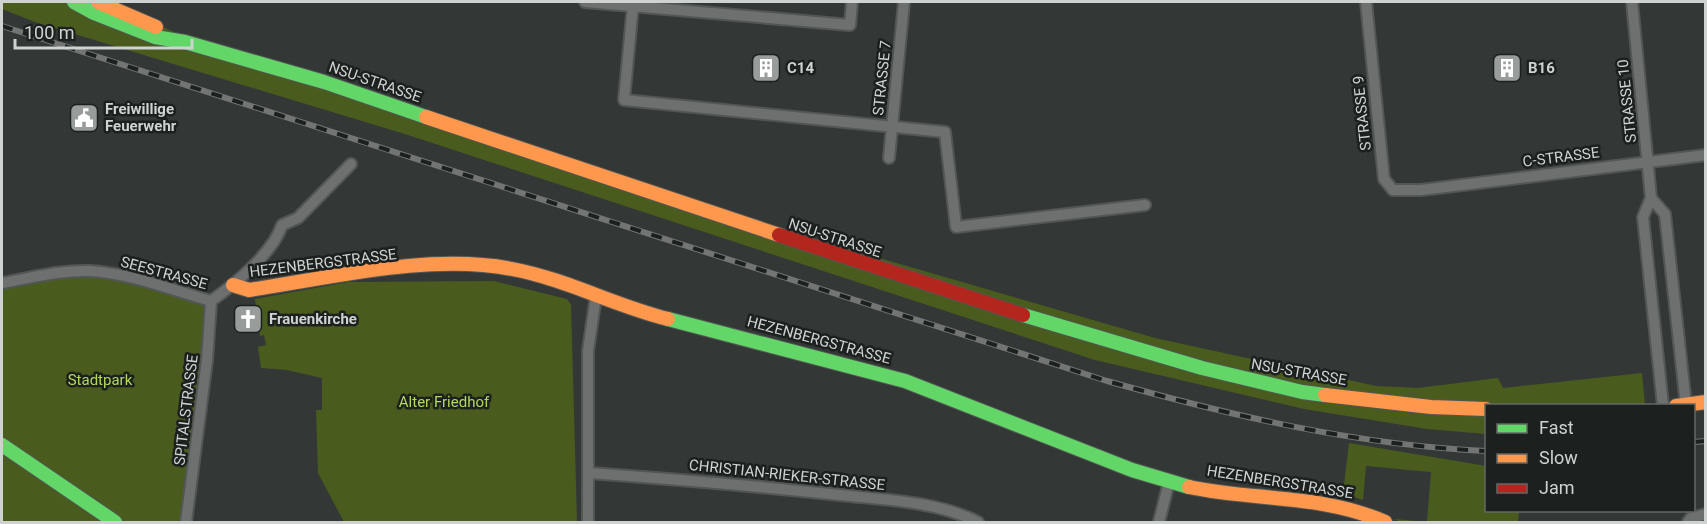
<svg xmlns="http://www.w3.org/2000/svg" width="1707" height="524" font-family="Roboto,sans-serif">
<rect width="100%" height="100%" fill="#333836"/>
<path fill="#495c1e" d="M2,2H111L176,33L621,183L1155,338L1376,386L1418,388L1498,378L1503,388L1642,373L1645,405L1486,406V434L1427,429L1304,409L1095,360L408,135L35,22L2,9Z
M84,276L124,281L205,305L207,328L181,522H2V290L51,279Z
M494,281L567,299L571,305L577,522H344L318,473L316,410H322V378L287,370L261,368L258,347L266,345L264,335L260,336L255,299L348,282Z
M1349,443L1486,466V510L1519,511L1518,522H1401L1394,519L1427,522L1431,472L1366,466L1363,500L1343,493Z"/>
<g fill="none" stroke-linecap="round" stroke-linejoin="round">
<g stroke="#525654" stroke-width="14">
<path id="street" d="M585,2L850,25L852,2
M1366,2L1384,179L1393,190H1421L1706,155
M1632,2L1651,198L1643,217L1663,406
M633,5L624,100L945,132L956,227L1145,205
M889,158L904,2
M1651,198L1665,214L1686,405
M2,283C31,278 59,270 89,271C130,273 172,290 211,301
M211,301C235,284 273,253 282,225L298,218L351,164
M589,473C673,479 756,486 840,495C886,500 936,501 978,522
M186,522L207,360L211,301
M588,522V351L596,296
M1159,522L1169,482
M1688,522L1691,518L1706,514"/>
</g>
<g stroke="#525654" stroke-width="16">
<path id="fast" d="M74,2L94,13L155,37L185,42L324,82L426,117
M1023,315L1202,368L1302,392L1325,395
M668,319L905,381L1132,470L1189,487
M2,445L115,522"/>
</g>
<g stroke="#525654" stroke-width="16">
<path id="slow" d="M98,2L156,27
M426,117L779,235
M233,285L249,290C331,278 429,253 512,269C566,279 615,306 668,319
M1325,395L1431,407L1486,409
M1676,406L1706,402
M1189,487C1255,501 1322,494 1385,522"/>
</g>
<g stroke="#525654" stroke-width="16">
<path id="jam" d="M779,235L1023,315"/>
</g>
<use href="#street" stroke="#6d706f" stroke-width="10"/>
<use href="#fast" stroke="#63d668" stroke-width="14"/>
<use href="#slow" stroke="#ff974d" stroke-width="14"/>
<use href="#jam" stroke="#b3261e" stroke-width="14"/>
<g stroke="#727574" stroke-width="6">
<path id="rail" d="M2,26L1107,381C1232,416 1357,445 1486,451
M1694,442L1706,441"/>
</g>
<use href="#rail" stroke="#1c201e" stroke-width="4" stroke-dasharray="11" stroke-linecap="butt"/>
</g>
<defs>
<g id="building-square" transform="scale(1.5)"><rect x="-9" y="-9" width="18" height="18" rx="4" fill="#989d9b" stroke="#1c201e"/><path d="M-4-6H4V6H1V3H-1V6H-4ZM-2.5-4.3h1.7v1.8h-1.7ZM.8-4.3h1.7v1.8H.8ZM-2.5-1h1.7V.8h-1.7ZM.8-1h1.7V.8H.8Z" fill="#fff"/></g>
<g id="civic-square" transform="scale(1.5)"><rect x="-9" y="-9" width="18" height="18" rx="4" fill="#989d9b" stroke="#1c201e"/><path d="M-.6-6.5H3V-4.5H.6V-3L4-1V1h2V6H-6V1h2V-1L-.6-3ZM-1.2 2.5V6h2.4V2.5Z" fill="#fff"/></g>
<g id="church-square" transform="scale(1.5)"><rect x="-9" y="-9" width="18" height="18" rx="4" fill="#989d9b" stroke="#1c201e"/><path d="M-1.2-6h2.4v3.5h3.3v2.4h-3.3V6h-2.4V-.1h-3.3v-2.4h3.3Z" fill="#fff"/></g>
</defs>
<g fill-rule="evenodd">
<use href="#building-square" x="766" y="68"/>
<use href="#building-square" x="1507" y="68"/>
<use href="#civic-square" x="84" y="118"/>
<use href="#church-square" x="248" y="319"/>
</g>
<g text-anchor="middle" stroke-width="5" stroke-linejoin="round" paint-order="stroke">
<g font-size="15" font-weight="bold" fill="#ced3d1" stroke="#1c201e" text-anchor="start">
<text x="787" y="73">C14</text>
<text x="1528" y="73">B16</text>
<text x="105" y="114">Freiwillige<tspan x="105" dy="17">Feuerwehr</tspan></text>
<text x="269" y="324">Frauenkirche</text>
</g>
<g font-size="15" fill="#ced3d1" stroke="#1c201e">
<text transform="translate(882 78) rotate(-84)" y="5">STRASSE 7</text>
<text transform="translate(375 82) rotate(19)" y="5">NSU-STRASSE</text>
<text transform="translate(1627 101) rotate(-96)" y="5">STRASSE 10</text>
<text transform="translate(1362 113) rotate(-96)" y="5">STRASSE 9</text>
<text transform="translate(1561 157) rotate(-7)" y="5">C-STRASSE</text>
<text transform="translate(835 238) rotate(18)" y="5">NSU-STRASSE</text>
<text transform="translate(323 263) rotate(-7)" y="5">HEZENBERGSTRASSE</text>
<text transform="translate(164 273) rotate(15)" y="5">SEESTRASSE</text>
<text transform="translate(819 340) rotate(15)" y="5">HEZENBERGSTRASSE</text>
<text transform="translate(1299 372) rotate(10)" y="5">NSU-STRASSE</text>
<text transform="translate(186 410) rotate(-83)" y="5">SPITALSTRASSE</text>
<text transform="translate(787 475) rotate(6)" y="5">CHRISTIAN-RIEKER-STRASSE</text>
<text transform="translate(1280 482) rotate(9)" y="5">HEZENBERGSTRASSE</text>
</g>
<g font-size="15" fill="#b2d95c" stroke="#1c201e">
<text x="100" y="385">Stadtpark</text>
<text x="444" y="407">Alter Friedhof</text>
</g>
</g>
<rect width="1707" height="524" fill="none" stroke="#ced3d1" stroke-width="6"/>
<rect x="1485" y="404" width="210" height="108" fill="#1c201e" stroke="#636866" stroke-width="1.5"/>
<rect x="1497" y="424" width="30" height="9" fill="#63d668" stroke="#636866" stroke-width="1.5"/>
<text x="1539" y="434" font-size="18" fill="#ced3d1">Fast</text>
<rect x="1497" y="454" width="30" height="9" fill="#ff974d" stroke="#636866" stroke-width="1.5"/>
<text x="1539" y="464" font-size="18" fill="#ced3d1">Slow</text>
<rect x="1497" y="484" width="30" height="9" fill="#b3261e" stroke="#636866" stroke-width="1.5"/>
<text x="1539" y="494" font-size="18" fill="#ced3d1">Jam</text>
<path d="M15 39v9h177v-9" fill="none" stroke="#ced3d1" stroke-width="3"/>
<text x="24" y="39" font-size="18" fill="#ced3d1" stroke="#1c201e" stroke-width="4.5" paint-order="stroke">100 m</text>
</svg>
